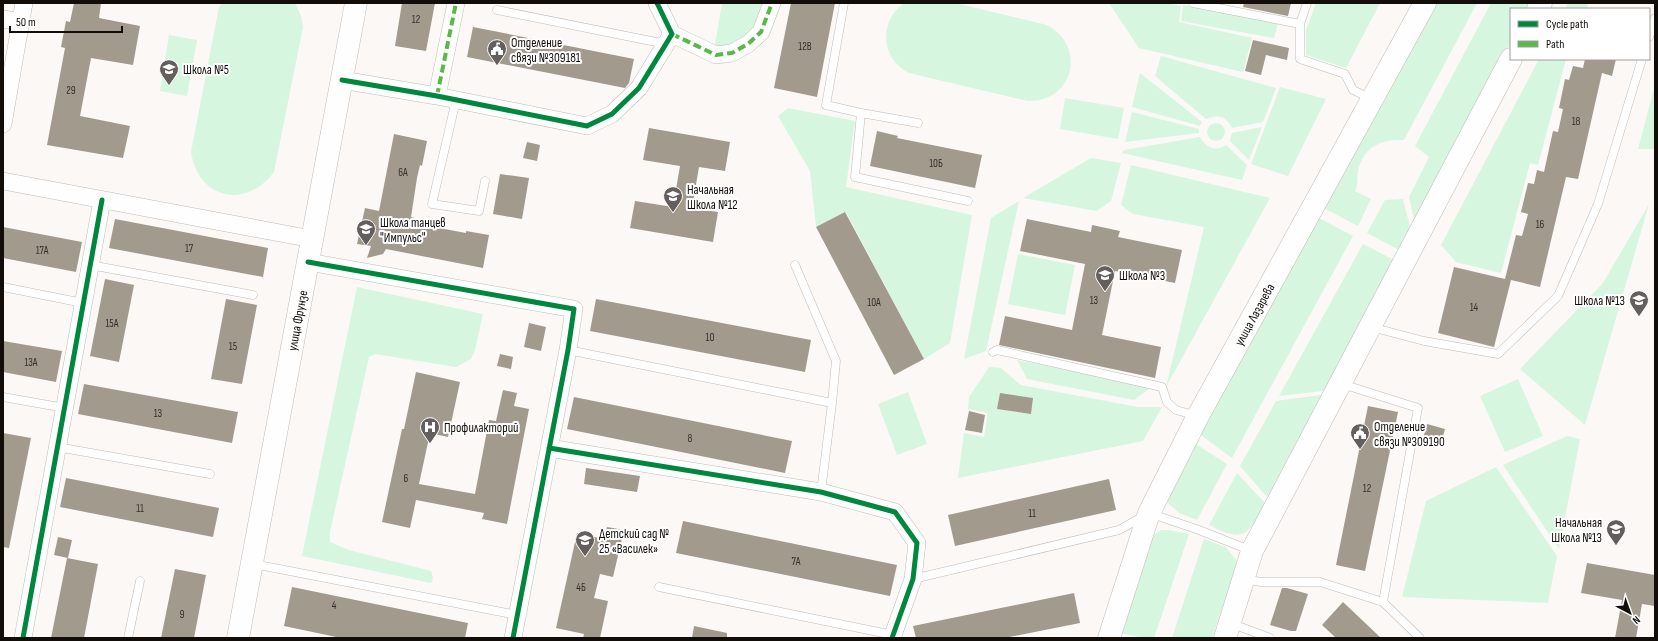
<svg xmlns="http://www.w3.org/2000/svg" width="1658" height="641" font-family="'Sofia Sans Condensed',sans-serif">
<rect width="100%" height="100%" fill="#fbf8f6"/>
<path fill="#d7f6df" d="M222,3H295L301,16L303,27L274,172C246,210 198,199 191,152L219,7Z
M722,3H765L756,29L738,44L714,50Z
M904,3H955L1047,25C1087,46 1074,102 1028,101L909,73C881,59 878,22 904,3Z
M1109,3H1167L1181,6L1179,22L1252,38L1243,72L1139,48Z
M1316,3H1380L1346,68L1306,55V30Z
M1433,3H1477L1404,140C1383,139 1366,145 1359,167C1356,175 1359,183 1355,191L1371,199L1358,226L1322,207Z
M1491,3H1532L1528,9H1511V42L1415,224L1409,197L1429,157L1415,146Z
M1568,3H1588L1587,9H1565Z
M1183,5L1278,23L1274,38L1181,21Z
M169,35L197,40L187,96L160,91Z
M1161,56L1276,88L1263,122L1232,128C1227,116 1217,114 1206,119L1155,76Z
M1539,59H1566L1538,165L1530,163L1501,273L1456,262L1441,245Z
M1140,73L1202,122L1200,126L1132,107Z
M1655,85V149H1638Z
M1280,87L1326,99L1288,176L1251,164Z
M1065,98L1124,108L1118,139L1060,129Z
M788,108L855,121L846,187L972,215L950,343L924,359L846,212L816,227L810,171L778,116Z
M1132,112L1199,129V133L1125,142Z
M1207 132a9 9 0 1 1 18 0a9 9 0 1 1-18 0Z
M1262,127L1249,160L1230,141L1232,133Z
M1200,137C1206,148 1216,152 1226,145L1247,165L1242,180L1122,153L1124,150Z
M1091,158L1121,163L1111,201L1097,211L1023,198Z
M1131,165L1270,198L1166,387L1204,227L1133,214L1121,205Z
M1403,199L1410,227L1399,250L1367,233L1385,200Z
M1019,201L986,351L964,359L991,218Z
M1649,204L1585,425L1520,369L1603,283Z
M1317,217L1353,236L1232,458L1198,433Z
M1363,244L1396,261L1323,391L1279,396Z
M1018,254L1075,265L1065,315L1008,304Z
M357,287L483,314L475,350L471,359L456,367L375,354L369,357L330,532V542L349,550L431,571L433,578L431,583L302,556Z
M1017,360L1146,385L1149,389L1134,400L1027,379Z
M989,367L1001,368L1021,385L1138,407H1162L1143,441L958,478L964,433L984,437L988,413L968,409L969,397Z
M1518,379L1543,436L1505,452L1480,396Z
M908,392L927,444L897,455L878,404Z
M1321,395L1267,497L1240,466L1276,401Z
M1567,436L1580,439L1559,549L1503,465Z
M1194,443L1227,464L1197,520L1179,513L1167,502V495Z
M1496,467L1557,556L1548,603L1402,597L1426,501Z
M1237,473L1265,503C1248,536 1244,543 1209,525Z
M1161,530H1168L1189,534L1154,638H1144L1119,633L1153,536Z
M1204,539L1226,547L1236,560L1235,569L1212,638H1172Z"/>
<path fill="#a39a8e" d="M74,3H101L99,18L140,26L133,65L91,58L80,116L130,126L123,158L47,145L65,48L61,47L66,21L70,22Z
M402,3H435L426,51L395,46Z
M791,3H835L817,97L774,88Z
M1244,3H1291L1288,16L1243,7Z
M473,27L634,59L629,83L625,88L467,57Z
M1253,40L1289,48L1287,60L1266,55L1261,75L1245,71Z
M1585,59H1616L1612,76L1602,73L1578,179L1566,177L1540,287L1511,280L1494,347L1438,333L1454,267L1505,279L1516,235L1522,236L1528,214L1521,212L1528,183L1534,184L1537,170L1544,172L1553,131L1558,132L1563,109L1559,108L1565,79L1569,80L1573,66L1583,68Z
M649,128L730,142L725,171L699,167L692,208L718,212L713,242L630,228L635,201L673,207L680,166L643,160Z
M877,131L898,136L897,138L982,155L975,188L870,166Z
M394,134L427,141L422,166L420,165L417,178L411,217L415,218V221L439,226V228L466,233V231L489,235L483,268L386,249L383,254L367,258L371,246L357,244L365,208L379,211Z
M527,142L540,145L537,161L523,158Z
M500,174L529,178L522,219L493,214Z
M845,212L924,359L894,375L816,227Z
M115,219L268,248L263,277L109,248Z
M1027,219L1091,232L1092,225L1120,231L1118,237L1182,250L1175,283L1115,271L1102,335L1161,347L1155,378L999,345L1005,316L1072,330L1085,264L1020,251Z
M3,227L82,242L76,272L3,258Z
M105,279L134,285L119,362L90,356Z
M226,299L257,305L242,384L211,379Z
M596,299L811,340L805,372L590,331Z
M529,323L546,327L541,351L524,347Z
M3,341L62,351L56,382L3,372Z
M500,354L513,357L511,369L497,366Z
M416,372L460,382L448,437L430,433L419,484L475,494L489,420L496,421L503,390L517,393L514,406L529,409L507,524L482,519L484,513L416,500L410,528L382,522L402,429H404Z
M84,384L238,412L232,443L78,414Z
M1000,393L1033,398L1031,414L997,409Z
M574,397L792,441L785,473L567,429Z
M1368,406L1398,412L1365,571L1336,565Z
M969,411L985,415L982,433L965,430Z
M1427,424L1445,429L1440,447L1422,442Z
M3,433L31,438L9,548L3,547Z
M586,468L640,476L637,492L584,484Z
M66,478L219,508L213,537L60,507Z
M1109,479L1116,510L955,546L948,515Z
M683,521L897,565L890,596L676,553Z
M607,527L624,530L613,577L600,574L594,598L608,601L600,638H583L584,634L556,628L577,533L604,539Z
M58,537L72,540L68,558L54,555Z
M67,558L98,564L84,638H51Z
M1587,563L1655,575V606L1642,604L1636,638H1615L1622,600L1581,593Z
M175,569L206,575L194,638H161Z
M292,587L468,623L465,638H341L284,626Z
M1282,588H1287L1308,594L1296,631H1291L1270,625Z
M1074,593L1080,623L1004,638H916L913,626Z
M1343,602L1381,638H1336L1322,625Z
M694,626L727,633V638H692Z"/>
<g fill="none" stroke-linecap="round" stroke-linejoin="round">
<g stroke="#c0bcb9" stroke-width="9">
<path id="service" d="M844,3L826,105L861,113L918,123
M1193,3L1300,24
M1307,3L1300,24V59L1345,74L1353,90L1372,99
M497,10L666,44
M1649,37L1655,18
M456,100L432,204L479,211L485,181
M861,113L855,177L968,201
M90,265L253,295
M795,265L836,361L832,403
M3,287L83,303
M1371,327L1424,341L1498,354L1558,296L1598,204L1642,59
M568,350L832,403L821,492
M993,352L997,350L1162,387L1167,402L1176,410L1197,416
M1342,384L1418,408L1383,602
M3,397L65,408
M57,447L210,474
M253,564L517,615
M913,579L1119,530L1149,513L1199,530L1252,551
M1244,579L1261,582H1320L1383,602L1420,638
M659,587L893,635
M1230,623L1270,638
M128,638L140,581"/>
</g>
<g stroke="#c0bcb9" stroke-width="18">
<path id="minor" d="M3,19L21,22
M672,34L716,55L732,53L748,44L761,32L772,3
M342,80L437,96L587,126L612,114L639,88L672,34L657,3
M437,96L456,3
M3,124L24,3
M3,181L312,239
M308,262L574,309L568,350L513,638
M549,448L821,492L895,512L917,543L913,579L892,638
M23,638L102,200"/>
</g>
<g stroke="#c0bcb9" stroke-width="23">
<g id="secondary">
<path d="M1538,9L1541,3"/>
<path id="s1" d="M238,638L356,3"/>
<path id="s2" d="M1109,638L1149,513L1198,416L1425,3"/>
<path d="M1225,638L1252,551L1511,59"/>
</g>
</g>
<use href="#service" stroke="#fefefe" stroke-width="8"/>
<use href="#minor" stroke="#fefefe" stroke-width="17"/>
<use href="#secondary" stroke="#fefefe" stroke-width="22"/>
<path stroke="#58b947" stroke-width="4" stroke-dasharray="8 4" stroke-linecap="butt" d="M672,34L716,55L732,53L748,44L761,32L772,3
M437,96L456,3"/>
<g stroke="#fff" stroke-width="8">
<path id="cycleway" d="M342,80L437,96L587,126L612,114L639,88L672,34L657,3
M308,262L574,309L568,350L513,638
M549,448L821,492L895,512L917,543L913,579L892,638
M23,638L102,200"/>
</g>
<use href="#cycleway" stroke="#00873e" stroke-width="5"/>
</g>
<defs>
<g id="civic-pin" transform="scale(1)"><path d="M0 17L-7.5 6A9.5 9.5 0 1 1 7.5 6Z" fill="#645f5c" stroke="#fff"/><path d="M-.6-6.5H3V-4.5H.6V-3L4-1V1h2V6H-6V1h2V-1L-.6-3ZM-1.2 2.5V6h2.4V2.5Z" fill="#fff"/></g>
<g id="school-pin" transform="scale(1)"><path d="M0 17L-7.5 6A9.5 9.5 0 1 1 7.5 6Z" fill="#645f5c" stroke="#fff"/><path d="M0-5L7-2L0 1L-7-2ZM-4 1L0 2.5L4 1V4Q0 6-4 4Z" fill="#fff"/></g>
<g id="hospital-pin" transform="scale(1)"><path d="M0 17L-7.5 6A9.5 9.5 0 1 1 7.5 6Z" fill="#645f5c" stroke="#fff"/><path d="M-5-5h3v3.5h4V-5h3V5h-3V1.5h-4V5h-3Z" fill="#fff"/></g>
</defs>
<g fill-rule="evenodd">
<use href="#civic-pin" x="497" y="49"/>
<use href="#school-pin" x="169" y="69"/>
<use href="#school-pin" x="673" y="196"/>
<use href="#school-pin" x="366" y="229"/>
<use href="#school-pin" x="1105" y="275"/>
<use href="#school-pin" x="1639" y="300"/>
<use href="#hospital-pin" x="430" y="427"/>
<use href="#civic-pin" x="1360" y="433"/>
<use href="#school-pin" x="1616" y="529"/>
<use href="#school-pin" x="585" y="540"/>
</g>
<g text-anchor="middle" stroke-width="4" stroke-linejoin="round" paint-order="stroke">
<g font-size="11" fill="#36302a">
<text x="416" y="23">12</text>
<text x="805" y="50">12В</text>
<text x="71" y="94">29</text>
<text x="1576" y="125">18</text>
<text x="936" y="167">10Б</text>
<text x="403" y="176">6А</text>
<text x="1540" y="228">16</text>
<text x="189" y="252">17</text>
<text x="42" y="254">17А</text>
<text x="1094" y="304">13</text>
<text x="874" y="306">10А</text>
<text x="1474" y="311">14</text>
<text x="112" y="327">15А</text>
<text x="710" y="341">10</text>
<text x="233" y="350">15</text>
<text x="31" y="366">13А</text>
<text x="158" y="417">13</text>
<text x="690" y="442">8</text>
<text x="406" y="482">6</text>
<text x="1367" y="492">12</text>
<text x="140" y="512">11</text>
<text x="1032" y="517">11</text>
<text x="796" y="565">7А</text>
<text x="581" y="591">4Б</text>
<text x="334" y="609">4</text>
<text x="182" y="618">9</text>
</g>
<g font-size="13" fill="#120d09" stroke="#fff" text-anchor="start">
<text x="511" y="47">Отделение<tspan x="511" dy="15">связи №309181</tspan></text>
<text x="183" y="74">Школа №5</text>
<text x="687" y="194">Начальная<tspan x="687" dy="15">Школа №12</tspan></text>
<text x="380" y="227">Школа танцев<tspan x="380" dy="15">"Импульс"</tspan></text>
<text x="1119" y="280">Школа №3</text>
<text x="1625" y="305" text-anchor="end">Школа №13</text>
<text x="1374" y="431">Отделение<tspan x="1374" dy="15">связи №309190</tspan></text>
<text x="444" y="432">Профилакторий</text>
<text x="1602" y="527" text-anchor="end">Начальная<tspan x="1602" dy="15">Школа №13</tspan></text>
<text x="599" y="538">Детский сад №<tspan x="599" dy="15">25 «Василек»</tspan></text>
</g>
<g font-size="13" fill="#120d09" stroke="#fff">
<text dy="5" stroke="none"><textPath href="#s2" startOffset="356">улица Лазарева</textPath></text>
<text dy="5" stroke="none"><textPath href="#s1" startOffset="323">улица Фрунзе</textPath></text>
</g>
</g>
<rect width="1658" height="641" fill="none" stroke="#120d09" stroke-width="8"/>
<rect x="1510" y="8" width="140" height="52" fill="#ffffff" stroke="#a09e9d"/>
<rect x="1518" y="21" width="20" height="6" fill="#00873e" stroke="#a09e9d"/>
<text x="1546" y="28" font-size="12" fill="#120d09">Cycle path</text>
<rect x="1518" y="41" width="20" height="6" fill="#58b947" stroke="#a09e9d"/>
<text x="1546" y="48" font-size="12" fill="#120d09">Path</text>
<g transform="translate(1630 613) rotate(139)" stroke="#ffffff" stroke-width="3" paint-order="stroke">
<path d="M0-3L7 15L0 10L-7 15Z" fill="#120d09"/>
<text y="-6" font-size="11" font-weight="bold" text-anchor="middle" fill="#120d09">N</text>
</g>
<path d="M10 26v6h112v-6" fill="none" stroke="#120d09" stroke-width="2"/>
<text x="16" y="26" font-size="12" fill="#120d09" stroke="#ffffff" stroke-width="3" paint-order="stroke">50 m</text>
</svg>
